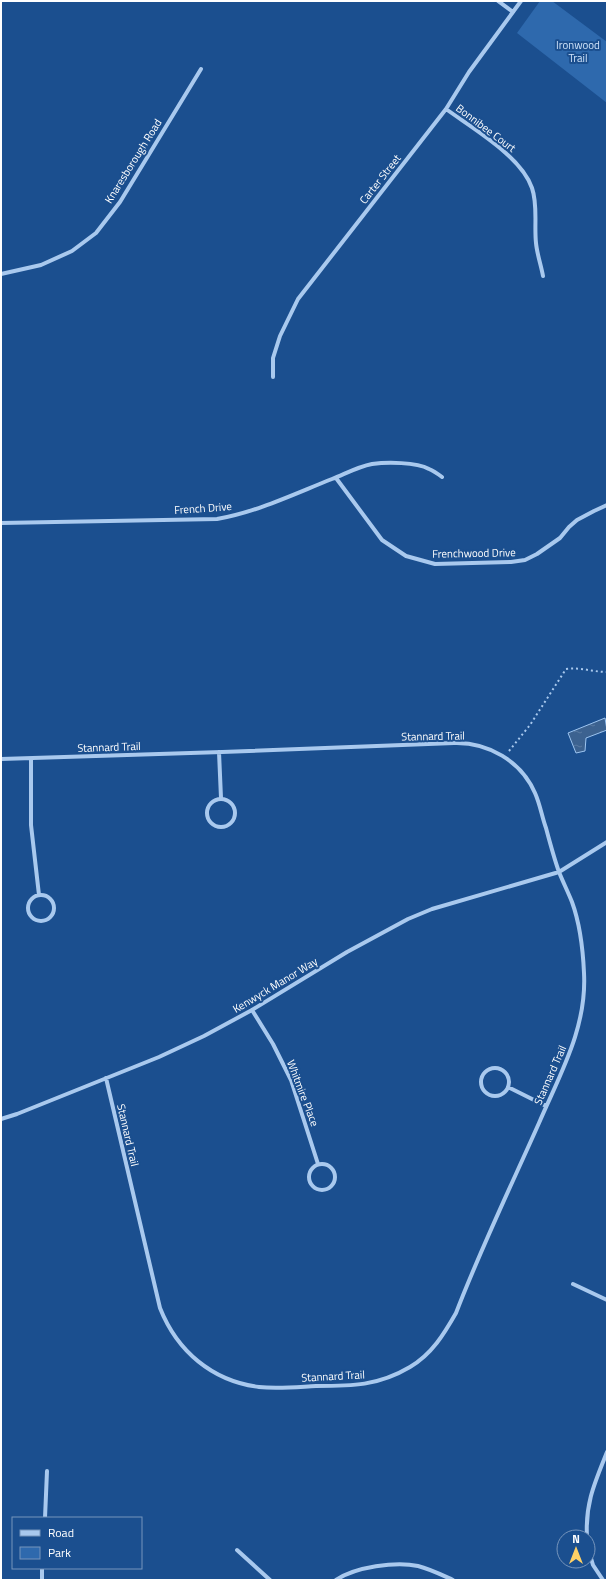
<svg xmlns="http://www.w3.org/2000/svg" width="608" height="1581" font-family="'Titillium Web',sans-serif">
<defs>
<pattern id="water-ripples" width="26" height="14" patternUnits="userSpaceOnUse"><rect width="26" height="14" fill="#3c6290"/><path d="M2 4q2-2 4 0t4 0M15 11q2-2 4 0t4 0" fill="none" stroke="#597aa1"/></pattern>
</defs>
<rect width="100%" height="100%" fill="#1b4f8f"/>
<path fill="#2e69ad" d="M540,1H552L607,42V103L517,33Z"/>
<path fill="url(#water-ripples)" stroke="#9cc4f0" d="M605,718L607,730L586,738L585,751L576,753L568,733Z"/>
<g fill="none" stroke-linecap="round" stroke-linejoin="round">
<path stroke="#a9c9ee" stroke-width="2" stroke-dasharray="2 3" stroke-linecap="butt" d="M509,751L530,725L566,669C581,667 593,672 607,672"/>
<path stroke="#a9c9ee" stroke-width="4" d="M498,1L513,12
M446,109C472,128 521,156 532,188C538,205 534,225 536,243C537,254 541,265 543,276
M1,274L41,265L72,251L96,233L120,202L201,69
M273,377V358L280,336L298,299L446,109L469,72L521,1
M336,478L382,540L406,556L435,564L511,562L525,560L537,554L560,538L569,527L577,520L594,511L607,505
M1,523L217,519C257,512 294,494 332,479C345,474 357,467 372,464C387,462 416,462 429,469C434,471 438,474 442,477
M219,752L221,798
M1,759L222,752L454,743C488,742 521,761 535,793C540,804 542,817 546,828C550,843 554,858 559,872C563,882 568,892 572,902C580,924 583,950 584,973C587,1028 560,1074 539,1123C511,1186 481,1248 456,1313C444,1334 432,1354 410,1367C378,1386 352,1386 316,1386C297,1387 278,1389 259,1387C212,1381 177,1351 160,1308L106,1078
M31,759V825L39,895
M207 813a14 14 0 1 1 28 0a14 14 0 1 1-28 0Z
M28 908a13 13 0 1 1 26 0a13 13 0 1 1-26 0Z
M252,1010L273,1044L291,1080L318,1164
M481 1082a14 14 0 1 1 28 0a14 14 0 1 1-28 0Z
M508,1087L546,1106
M1,1119L17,1114L159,1057L204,1036L252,1010L347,952L408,919L432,909L559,872L607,842
M309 1177a13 13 0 1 1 26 0a13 13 0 1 1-26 0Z
M573,1284L607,1300
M45,1518L47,1471
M587,1537C585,1503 595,1482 607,1452
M588,1548L593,1565L603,1580
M237,1550L270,1580
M42,1580V1568
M336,1580C355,1567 396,1561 418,1566C430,1569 442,1575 453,1580"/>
</g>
<g text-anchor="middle" stroke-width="4" stroke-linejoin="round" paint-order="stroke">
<g font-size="11" fill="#cfe3fa" stroke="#1b4f8f">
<text x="578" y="49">Ironwood<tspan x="578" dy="13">Trail</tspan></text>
</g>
<g font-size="11" fill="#fff" stroke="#1b4f8f">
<text transform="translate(486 128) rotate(37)" y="4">Bonnibee Court</text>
<text transform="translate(133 161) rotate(-58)" y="4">Knaresborough Road</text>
<text transform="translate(380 179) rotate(-52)" y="4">Carter Street</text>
<text transform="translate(203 508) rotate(-4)" y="4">French Drive</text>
<text transform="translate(474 553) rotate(-1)" y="4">Frenchwood Drive</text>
<text transform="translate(433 736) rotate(-1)" y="4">Stannard Trail</text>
<text transform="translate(109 747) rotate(-2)" y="4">Stannard Trail</text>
<text transform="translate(275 985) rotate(-31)" y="4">Kenwyck Manor Way</text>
<text transform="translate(550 1075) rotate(-66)" y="4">Stannard Trail</text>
<text transform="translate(303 1093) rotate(69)" y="4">Whitmire Place</text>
<text transform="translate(128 1135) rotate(77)" y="4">Stannard Trail</text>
<text transform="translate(333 1376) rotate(-3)" y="4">Stannard Trail</text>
</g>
</g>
<rect width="608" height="1581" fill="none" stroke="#ffffff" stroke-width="4"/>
<rect x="12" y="1517" width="130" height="52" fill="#1b4f8f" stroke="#7695bc"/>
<rect x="20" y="1530" width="20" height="6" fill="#a9c9ee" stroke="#7695bc"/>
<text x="48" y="1537" font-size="12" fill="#ffffff">Road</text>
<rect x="20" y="1547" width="20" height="12" fill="#2e69ad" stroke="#7695bc"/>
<text x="48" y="1557" font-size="12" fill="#ffffff">Park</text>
<g transform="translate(576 1549)"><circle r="19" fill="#1b4f8f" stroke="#7695bc"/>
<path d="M0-3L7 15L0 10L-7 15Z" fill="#ffd166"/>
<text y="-6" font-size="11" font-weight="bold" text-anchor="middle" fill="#ffffff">N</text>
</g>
</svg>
